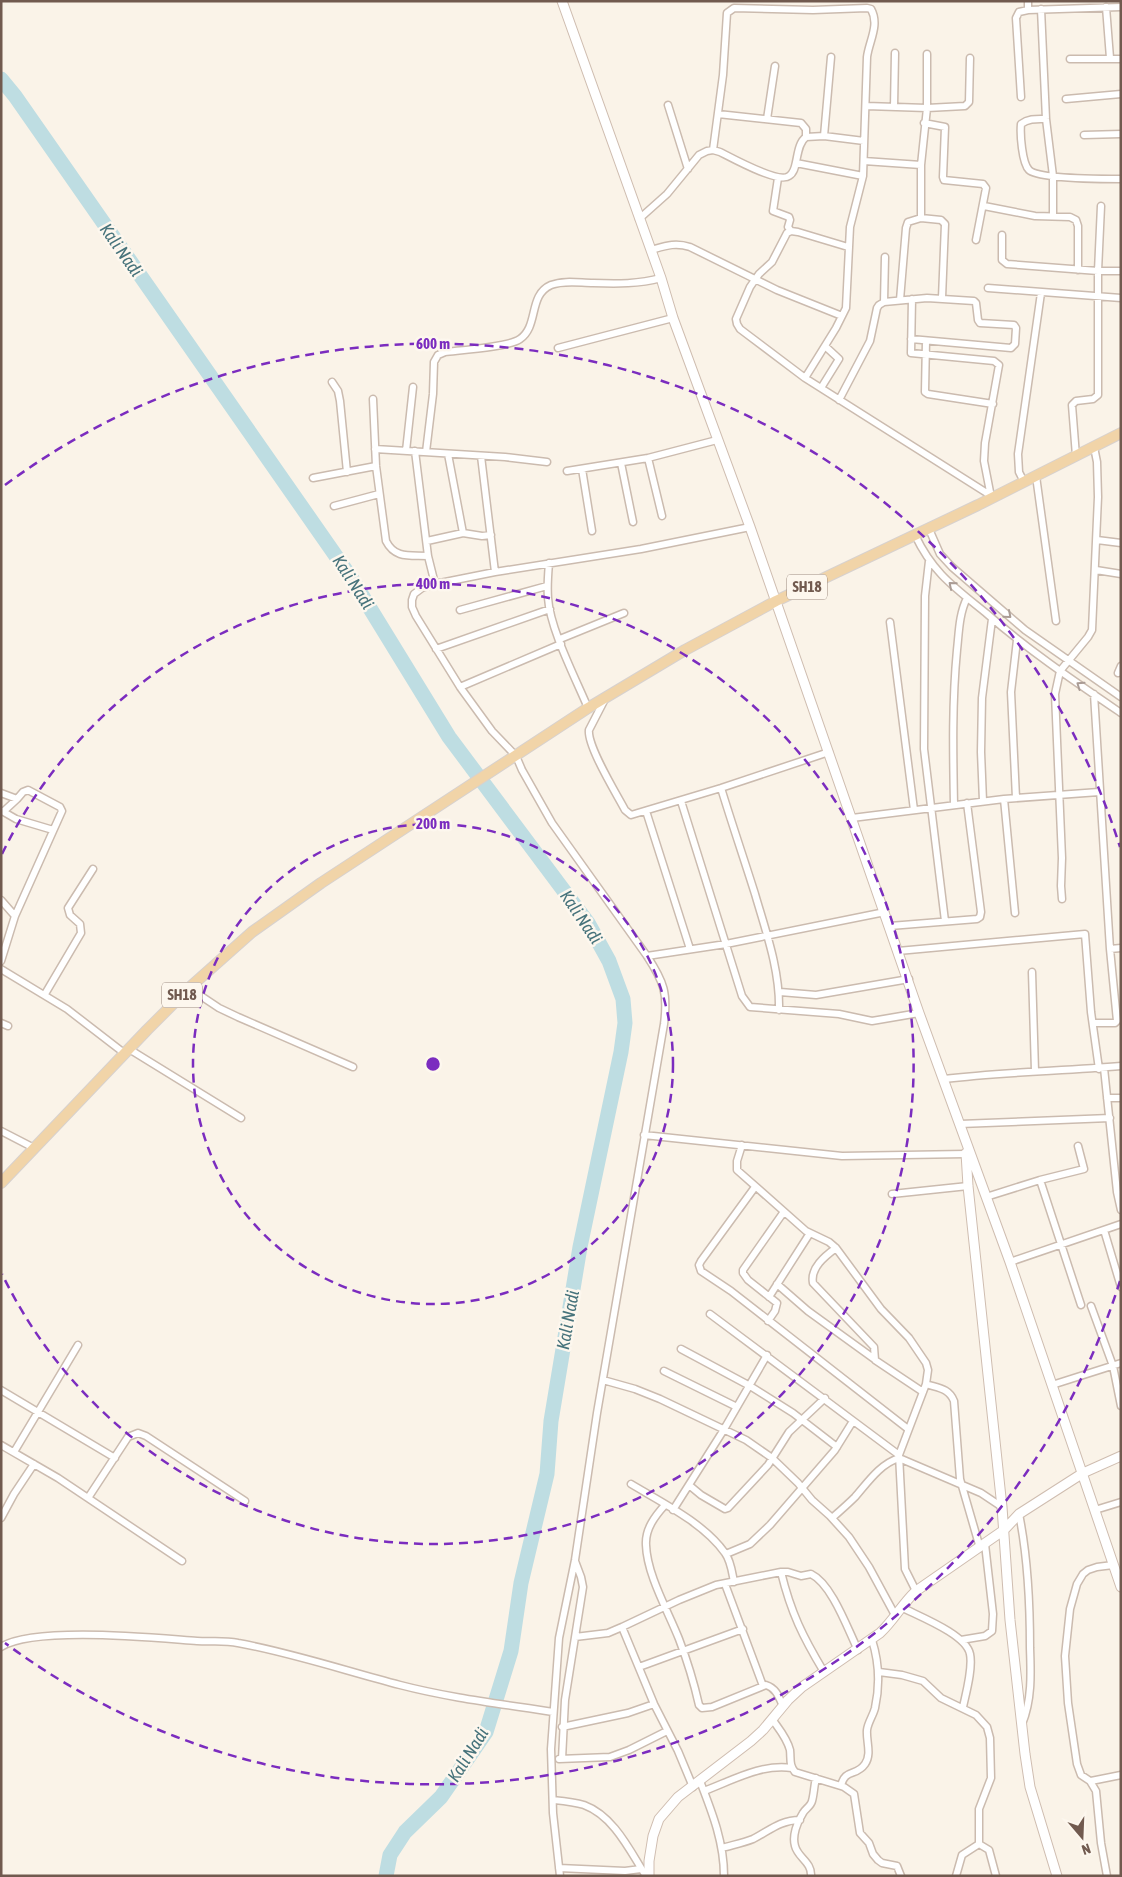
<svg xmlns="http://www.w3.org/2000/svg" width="1122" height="1877" font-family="'Asap Condensed',sans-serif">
<rect width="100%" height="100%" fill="#faf3e8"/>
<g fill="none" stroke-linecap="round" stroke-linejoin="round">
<path stroke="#bedde2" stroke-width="15" d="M1,79L15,96L352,579L449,737L588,923L609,961L623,999L625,1023L621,1052L580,1247L551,1421L547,1474L521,1583L511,1651L486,1732L441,1797L405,1832L390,1855L386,1876"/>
<g stroke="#cbbbaf" stroke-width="9">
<path id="street" d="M1028,1V10
M1106,7L1110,58
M1041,9L1046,119L1053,176V216
M1070,59H1121
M1021,97L1016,18L1019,12L1028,10L1121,7
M1066,99L1121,94
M668,105L688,169
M866,106L927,108L965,106L969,102L970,58
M894,107L895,53
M718,114L801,123L806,129V137
M767,119L775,66
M1046,119C1037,119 1029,118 1021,124C1020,134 1022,163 1029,170C1038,179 1105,179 1121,179
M924,123L945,127L943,177L944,180L983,184L986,188L976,240
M1084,135L1121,134
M824,136L831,57
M713,150L723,75L727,13L734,8L813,10L867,8L871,9C880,25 869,41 867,57L863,176L850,227L846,308L836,328L805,378
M864,161L921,165
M796,163L863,176
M778,178L773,211L789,217L790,220L788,227L791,231
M984,206L1035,216L1070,217L1076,220L1078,226V270
M921,218V165L927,108V54
M639,219L667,194L699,155L707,151L713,150L720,152C732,158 779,184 789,176C794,173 795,167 796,162C798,153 799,142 806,137L824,136L864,141
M1002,235V260L1007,264L1098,271H1121
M848,247L798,232L791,231L787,233L772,262L759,274L750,287L736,319L737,324L740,329L805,378L990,495
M651,250C665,246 675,242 690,247L777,290L842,316
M988,288L1121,298
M912,299L911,353L994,361L999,365L985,443L984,461L991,497
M900,300L906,228L908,222L921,218L941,220L945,224L942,298
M884,302L885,257
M926,341L925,392L928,394L993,404
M558,348L673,318
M332,382L338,391L340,401L347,472
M821,388L839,359L825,346
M373,399L376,466L386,541C395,559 410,555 428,556
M839,400L870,341L877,308L879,305L884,302L927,298L974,301L976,303L978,320L980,323L1014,325L1016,328L1015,344L1011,348L911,339
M375,449L505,457L547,462
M406,451L413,387
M415,451L428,556L435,584
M426,452L433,394L434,362L438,355L445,352C462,350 509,347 520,339C539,326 528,295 551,285C564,280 580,283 593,283C617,284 639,284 661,278
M448,454L463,533
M481,456L495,572
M1076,456L1072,405L1076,401L1093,399L1098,395V271L1101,206
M648,458L662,516
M621,463L633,522
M582,469L592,531
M567,471L648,458L717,440
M1036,476L1056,621
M313,478L376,466
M1024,482L1019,472L1018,454L1041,293
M334,506L379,494
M929,529L940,554L952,567L1025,630L1121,697
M915,535C933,573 954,587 986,613C1028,650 1074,681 1121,713
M1097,540L1121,543
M427,541L463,533L482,536L491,535
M929,561L925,596L924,749L945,921
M549,563C548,575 547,586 548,598C550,629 575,677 588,708
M1096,570L1121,574
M460,610L547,586
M890,622L914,810
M560,639L624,613
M436,649L550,609
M1118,673L1121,666
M460,687L561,644
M1094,694L1110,949L1121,948
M605,699L589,730C587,746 616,793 625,810L631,815L721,788L829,752
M721,788C732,824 744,859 755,894C766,932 780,970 779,1010
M1,793L17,799L23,792L28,790L60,807L62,811L15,916L1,961
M1016,798L1011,692L1017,640
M1004,799L1015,913
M681,801L742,996L750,1007L839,1014L872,1021L919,1013
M983,801L981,752L982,698L992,619
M954,805C953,753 952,702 957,650C959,632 959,614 967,598
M1,811H4L17,799
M2,811L16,819L53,830
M646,811L690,949
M852,818L1004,799L1099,792
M1062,899L1061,886L1062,858L1055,694L1060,671L1088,637L1092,630L1098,497L1097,462L1094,447
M1,900L15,916
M890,926L977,919L980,917L981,912L967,803
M898,951L1085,934L1091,1012L1099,1069
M647,956L726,944L885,912
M1,969L67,1009L124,1053
M1032,972L1035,1071
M189,988L219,1008L238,1017L353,1067
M780,992L816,995L909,979
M45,994L81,933L80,924L70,915L68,908L93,869
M1,1023L8,1026
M1093,1023H1115L1117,1021L1110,949
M129,1049L241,1118
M1104,1068L1117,1192L1121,1210
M944,1079C1003,1072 1062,1071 1121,1066
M1107,1098H1121
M960,1124L1110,1118
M1,1131L34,1148
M644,1135L842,1156L966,1154
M742,1145L737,1161V1170L806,1231L829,1242L836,1248L881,1309L909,1338L926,1363L928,1370L926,1384L899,1455L905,1569L916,1591
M1040,1180L1084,1169L1078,1146
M755,1187L701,1261L699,1265L701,1271L731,1291L908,1429
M892,1194L968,1186
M986,1197L1040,1180L1081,1305
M1104,1230L1121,1287
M836,1248C825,1256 810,1268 813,1283L874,1347L875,1360L923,1392
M1010,1262L1121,1224
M777,1284L808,1311L873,1358
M769,1297L810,1233
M1091,1306L1113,1366L1121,1406
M710,1314L899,1455
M768,1321L775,1311L777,1303L748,1280L743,1273V1270L783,1213
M681,1349L750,1386L793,1413L837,1447
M664,1371L737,1407
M603,1380L635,1389L660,1399L746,1440L772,1458L798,1483L812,1500L830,1516L849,1537L869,1567L895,1615
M926,1384C938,1388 949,1388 954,1401L960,1479L980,1548
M1052,1385L1121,1363
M1,1390L115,1458
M1,1445L58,1478L182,1561
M14,1452L78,1345
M631,1484C661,1502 704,1523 725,1553C731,1561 732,1572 734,1582
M689,1485L701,1495L725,1509L728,1508L768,1465L789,1432L825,1398
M88,1498L128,1437L138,1433L146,1436L245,1501
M665,1505C655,1516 645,1529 646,1545C647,1575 668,1611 679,1639C687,1660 694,1683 699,1705L702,1708L712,1707L766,1685C776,1688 779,1697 783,1706
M673,1510L723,1431L767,1355
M1095,1510L1121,1502
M1019,1514C1028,1558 1030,1603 1030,1648C1031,1674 1032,1700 1022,1724
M1,1518L14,1494L34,1464
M832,1518C840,1511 848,1504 855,1497C868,1482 880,1464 899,1458L981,1493L1002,1507
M726,1554L750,1544L770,1525L835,1450L853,1421
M781,1572C791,1613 803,1637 824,1672
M725,1584L763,1686
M901,1607C918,1616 966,1634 970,1654C973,1668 966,1693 963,1707
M622,1627L654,1704L678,1751L693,1787
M575,1637L608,1633L622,1627L679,1600L716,1585L781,1572H788L801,1576L811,1574C832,1584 848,1630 858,1650
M961,1640L985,1636L992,1631L993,1614L985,1544
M1,1647C35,1626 154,1638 197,1641C211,1642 224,1640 238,1643C293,1653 346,1671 400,1685C450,1698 502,1704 553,1712
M639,1667L743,1629
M879,1672L902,1675L923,1681L941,1698L976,1715L987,1727L990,1738L991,1778L979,1809V1844L962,1855L956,1876
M772,1719C779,1729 787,1738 790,1750C791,1759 789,1765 795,1772L844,1787L854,1794L860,1833L869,1843L873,1854L878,1860L882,1863L897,1866L901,1876
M562,1727L628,1713L654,1704
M559,1759L610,1757L629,1750L667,1731
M562,1759L565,1700L583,1587L581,1577L575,1561
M700,1781C712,1812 724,1842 724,1876
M1091,1781L1121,1775
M841,1786C845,1768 856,1777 865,1764C872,1754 866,1741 867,1730C868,1722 873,1716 875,1708C880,1685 879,1662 872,1640
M704,1791C731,1781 762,1763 792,1768
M553,1800C563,1801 574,1802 584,1805C614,1816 630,1851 646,1876
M979,1844L989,1850L996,1876
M722,1848C732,1845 743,1843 753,1839C769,1831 780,1820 800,1820
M559,1868L625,1871L641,1869
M560,1876L553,1813L551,1749L559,1638L575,1560L597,1413L664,1024C668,993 664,982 647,956L552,823L522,770L516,756L492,731L460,687L416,616L412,607V600L414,594L422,588L435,584L495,572L641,549L750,527
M811,1876C812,1862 798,1858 795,1846C792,1836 797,1822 803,1813C805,1809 811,1806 812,1801C814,1794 814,1786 816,1778
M1107,1876L1101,1843L1096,1791L1090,1781L1081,1775L1077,1764L1068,1703L1065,1656L1070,1609L1077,1584L1083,1574L1088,1570L1097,1567L1113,1565"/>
</g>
<g stroke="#cfbdb0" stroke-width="11">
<path id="secondary" d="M562,1L661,278L673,318L750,527L919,1013L1010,1262L1121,1587
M966,1153L968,1186L1002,1507L1010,1620L1025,1754L1030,1787L1057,1876
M649,1876V1861L653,1836L659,1819L678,1797L751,1741L763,1730L788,1700L802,1687L880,1633C894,1620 902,1604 916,1591L1004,1530L1019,1514L1083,1473L1121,1456"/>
</g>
<g stroke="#d7d1ce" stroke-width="12">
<path id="primary" d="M1,1183L147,1030L189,988L252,932L321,883L588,708L685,650L776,601L978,505L1121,433"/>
</g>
<use href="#street" stroke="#fff" stroke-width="6"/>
<use href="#secondary" stroke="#fff" stroke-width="9"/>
<use href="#primary" stroke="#f1d4a8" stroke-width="10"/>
</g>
<defs><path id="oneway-chevron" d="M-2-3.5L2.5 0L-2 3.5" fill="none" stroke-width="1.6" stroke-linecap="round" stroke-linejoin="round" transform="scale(1.25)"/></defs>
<g stroke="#aa9c95">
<use href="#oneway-chevron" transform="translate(952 585) rotate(-140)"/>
<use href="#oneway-chevron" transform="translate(1008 615) rotate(41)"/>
<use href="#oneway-chevron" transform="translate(1080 685) rotate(-145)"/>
</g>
<g fill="none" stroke="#7b2cbf" stroke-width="2.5" stroke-dasharray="9 6">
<circle cx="433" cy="1064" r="240"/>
<path d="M2 854A480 480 0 1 1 2 1274"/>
<path d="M1120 1281A720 720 0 0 1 5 1643M5 485A720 720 0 0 1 1120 847"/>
</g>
<g text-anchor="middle" stroke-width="5" stroke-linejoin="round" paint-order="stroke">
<g fill="#fdf7ee" stroke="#9b897f" stroke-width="1">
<rect x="787" y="574.5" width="40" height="25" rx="4"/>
<rect x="162" y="982.5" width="40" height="25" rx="4"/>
</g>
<g font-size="15" font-weight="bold" fill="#715a4f">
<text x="807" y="592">SH18</text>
<text x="182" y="1000">SH18</text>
</g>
<g font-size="18" font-style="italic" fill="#47737b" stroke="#fdf7ee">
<text transform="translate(121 250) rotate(55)" y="6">Kali Nadi</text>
<text transform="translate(353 582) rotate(57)" y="6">Kali Nadi</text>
<text transform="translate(581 917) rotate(56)" y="6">Kali Nadi</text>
<text transform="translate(568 1320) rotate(-80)" y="6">Kali Nadi</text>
<text transform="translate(468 1755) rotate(-58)" y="6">Kali Nadi</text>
</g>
</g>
<circle cx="433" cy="1064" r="8" fill="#7b2cbf" stroke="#fdf7ee" stroke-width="2.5"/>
<g font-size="15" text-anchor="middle" font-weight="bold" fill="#7b2cbf" stroke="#fdf7ee" stroke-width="5" stroke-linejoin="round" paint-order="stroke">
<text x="433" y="349">600 m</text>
<text x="433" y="589">400 m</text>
<text x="433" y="829">200 m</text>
</g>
<rect width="1122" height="1877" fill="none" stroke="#715a4f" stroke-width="5"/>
<g transform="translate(1082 1837) rotate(161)" stroke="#fdf7ee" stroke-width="4" paint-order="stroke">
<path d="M0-4L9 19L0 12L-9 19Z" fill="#715a4f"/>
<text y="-8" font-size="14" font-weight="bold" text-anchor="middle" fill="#715a4f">N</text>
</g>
</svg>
